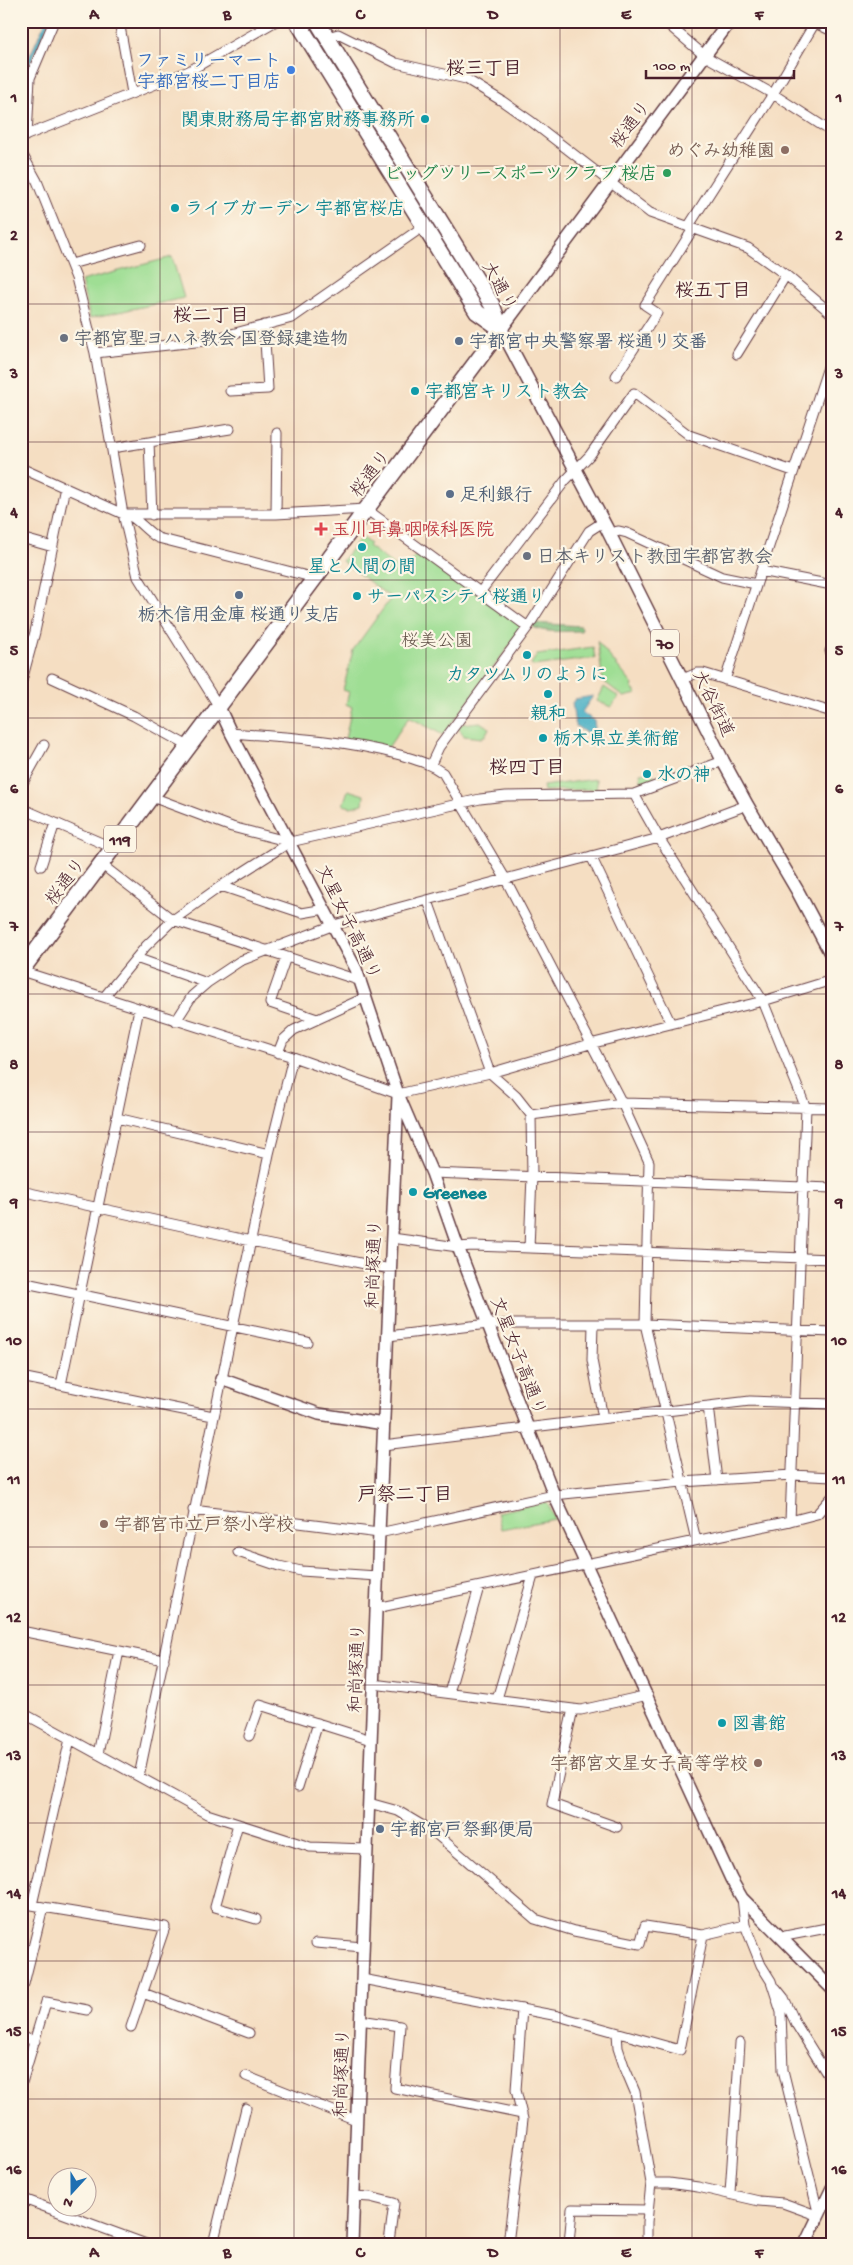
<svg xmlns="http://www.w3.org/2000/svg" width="853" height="2265" font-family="'Gochi Hand','Klee One',sans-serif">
<rect width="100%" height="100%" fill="#fcf5e5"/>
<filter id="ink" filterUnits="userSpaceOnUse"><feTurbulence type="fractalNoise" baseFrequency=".02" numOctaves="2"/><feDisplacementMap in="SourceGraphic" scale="10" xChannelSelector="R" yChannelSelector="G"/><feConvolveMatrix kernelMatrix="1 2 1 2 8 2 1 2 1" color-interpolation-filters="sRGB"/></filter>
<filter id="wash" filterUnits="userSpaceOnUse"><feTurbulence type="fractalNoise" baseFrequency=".0096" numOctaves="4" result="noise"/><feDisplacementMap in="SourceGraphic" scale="20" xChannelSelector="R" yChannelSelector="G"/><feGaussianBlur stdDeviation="1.12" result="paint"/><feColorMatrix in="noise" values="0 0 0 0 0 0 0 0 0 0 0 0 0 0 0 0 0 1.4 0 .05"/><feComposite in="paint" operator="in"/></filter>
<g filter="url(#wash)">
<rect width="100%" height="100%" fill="#f5dec2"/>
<path fill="#9fde94" stroke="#747e60" d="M172,257L184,298L90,318L81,281Z
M361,537L370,544L368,546L403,572L420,550L520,624L521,630L443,735L409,717L387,749L345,739L352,707L346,704L349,692L343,690L353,650L391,598L342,561Z
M597,641L633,685L632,688L637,694L624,697L603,681Z
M593,647L595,658L534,666L531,664L537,655Z
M604,687L619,697L611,707L597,701Z
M480,722L489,728L485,736H483L482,738L464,736L458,727L461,724Z
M649,772L658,778V781L642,786L640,773Z
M596,779L597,789L544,791L543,786Z
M348,790L364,795L363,804L351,807L343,805Z
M547,1502L555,1519L501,1529L497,1512Z"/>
<path fill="#7fbd7e" stroke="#646e54" d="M534,623L581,626L582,628L581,631C568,631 542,634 532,626Z"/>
<path fill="#45aec4" stroke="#486678" d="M43,27L46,29L25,75L21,118L22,73Z
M593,696L582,712L594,721L596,735L591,743L587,740L590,736L575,725L572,703L575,699Z"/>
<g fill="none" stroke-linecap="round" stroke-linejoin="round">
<path stroke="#45aec4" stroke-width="3" d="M43,31L48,21"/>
</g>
</g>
<g filter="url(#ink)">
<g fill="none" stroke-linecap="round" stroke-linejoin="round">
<g stroke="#643c42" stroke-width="11">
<path id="street" d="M119,21L132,93
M664,21L705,56L773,94L832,132
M815,23L832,31
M327,37L338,34L396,63L466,79L502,101L532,122L650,213L748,248L786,275L832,314
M27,135L30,78L54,21
M21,139L27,135L189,71L276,21
M21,152L37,181L76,278L95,353L123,514L138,577L219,707
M688,227L773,94L816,21
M71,264L141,245
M95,353L205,341L292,318L424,226
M737,354L786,275
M616,376L657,313L645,305L693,229
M230,391L268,389L264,325
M149,442L152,515
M112,448L230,429
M21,468L123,514H276L366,509L528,627
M276,514L277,433
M128,515C139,520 147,532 158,538L315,578
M609,533L619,531L627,533L722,577L756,584
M21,538L53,547
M761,571L832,585
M481,591L565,481L590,455L634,393L689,435L793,471
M830,651H832
M52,678L134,716L190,747
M683,679L697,673H703L832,712
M725,680L832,355
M21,684L35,632L65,487
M231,733C288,737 345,740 400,755C416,760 429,763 443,773L505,878L622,1103L649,1162L645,1324L696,1540
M431,764L439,747L528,627L589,531L603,522
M21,786L44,745
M634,794L659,838L763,1001L806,1108L790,1521
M152,797L232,827L290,842
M21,808L113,848
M591,856L671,1024
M101,864L173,920L361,981
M41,866L55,823
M221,886L302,913L325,909
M428,901L490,1073L516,1096L531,1115L532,1176L529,1248
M286,957L270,1003L317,1019
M136,958L207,983
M21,971L293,1057L398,1094L490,1073L590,1044L763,1001L832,980
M104,997L146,946L173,920L221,886L290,842L480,799L506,796L634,794L723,761
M176,1021L192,996L207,983L240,961L334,925L659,838L747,805
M278,1053L283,1040L294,1030L366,997
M531,1115L622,1103L832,1108
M117,1118L269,1154
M432,1173L832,1188
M21,1191L251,1241L390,1269
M392,1238L458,1247L473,1246L832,1259
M21,1282L307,1342
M593,1324L592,1360L603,1418
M388,1336L488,1324H645L832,1332
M21,1377L213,1416
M61,1385L139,1009
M708,1406L717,1480
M383,1445L750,1401L832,1404
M193,1510L379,1533L554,1495L682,1482L792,1475L832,1477
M238,1552L279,1566L301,1571L377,1576
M376,1608L790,1521L817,1514L832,1497
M21,1631L164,1660
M373,1684L581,1710L648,1695
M449,1693L479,1587
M497,1699L533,1576
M573,1709L552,1804L617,1827
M21,1712L207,1814L310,1847L366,1849
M249,1736L260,1705L371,1740
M98,1754L119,1651
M139,1776L269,1154L293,1057
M298,1787L318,1723
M369,1803L398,1811L435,1833L535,1919L574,1931L640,1944L645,1926L703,1935
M238,1824L215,1907L256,1919
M742,1898L745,1925L761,1965L771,1981L781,2012L783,2070L819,2216
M21,1903L43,1907L24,1984L21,1985
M32,1905L70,1739
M43,1907L165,1927L131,2027
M780,1937L832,1927
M316,1943L363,1947
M362,1979L558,2016L680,2050L703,1935L745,1925
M776,1988L784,1998L796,2024L832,2082
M143,1993L249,2033
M360,2020L400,2026L395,2088L522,2114
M617,2033L618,2048L624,2066L635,2092L651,2183L647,2222V2244
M21,2037L35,2041
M246,2076L356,2120
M21,2086L46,2002L87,2010
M651,2183H669L698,2187L759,2201L783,2203L819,2216
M730,2193L740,2043
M354,2196L370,2197L394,2203L389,2242
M21,2198L146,2244
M213,2244L246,2108
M508,2244L523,2119L516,2090L522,2009
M569,2244L572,2209L648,2210"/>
</g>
<g stroke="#643c42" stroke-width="14">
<path id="secondary" d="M219,707L231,733L356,969L398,1094L432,1173L458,1247L554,1495L731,1879L742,1898L832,1989
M221,1379L319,1414L384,1424
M352,2244L379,1533L398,1096
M805,2244L832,2188"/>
</g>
<g stroke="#643c42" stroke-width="15">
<path id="primary" d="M730,21L501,329L606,527L723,761L747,805L797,890L832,956"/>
</g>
<g stroke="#643c42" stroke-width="18">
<path id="highway" d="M297,21L477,312L501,329
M317,21L492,305L501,329
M21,971L501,329"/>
</g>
<use href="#street" stroke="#fff" stroke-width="9"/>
<use href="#secondary" stroke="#fff" stroke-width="11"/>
<use href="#primary" stroke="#fff" stroke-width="12"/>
<use href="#highway" stroke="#fff" stroke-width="15"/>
</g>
</g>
<path fill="none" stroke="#4a1f2b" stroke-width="1" stroke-opacity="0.55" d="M160,21V2244M294,21V2244M426,21V2244M560,21V2244M692,21V2244M21,166H832M21,304H832M21,442H832M21,580H832M21,718H832M21,856H832M21,994H832M21,1132H832M21,1271H832M21,1409H832M21,1547H832M21,1685H832M21,1823H832M21,1961H832M21,2099H832"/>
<circle fill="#3f7fe0" stroke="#fcf5e5" stroke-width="2" cx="291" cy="70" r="5"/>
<g fill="#0f9aa8" stroke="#fcf5e5" stroke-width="2">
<circle cx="425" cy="119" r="5"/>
<circle cx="175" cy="208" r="5"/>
<circle cx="415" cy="391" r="5"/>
<circle cx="362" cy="547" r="5"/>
<circle cx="357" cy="596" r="5"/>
<circle cx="527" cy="655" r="5"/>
<circle cx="548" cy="694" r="5"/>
<circle cx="543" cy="738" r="5"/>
<circle cx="647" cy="774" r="5"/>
<circle cx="413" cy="1192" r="5"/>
<circle cx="722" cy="1723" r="5"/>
</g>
<g fill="#8d6e63" stroke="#fcf5e5" stroke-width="2">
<circle cx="785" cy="150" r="5"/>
<circle cx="104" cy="1524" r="5"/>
<circle cx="758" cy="1763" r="5"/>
</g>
<circle fill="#2e9e5b" stroke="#fcf5e5" stroke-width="2" cx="667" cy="173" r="5"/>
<g fill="#6b7280" stroke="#fcf5e5" stroke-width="2">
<circle cx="64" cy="338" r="5"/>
<circle cx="527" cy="556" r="5"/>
</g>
<g fill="#5c6f8a" stroke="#fcf5e5" stroke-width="2">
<circle cx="459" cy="341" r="5"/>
<circle cx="450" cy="494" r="5"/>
<circle cx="239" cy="595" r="5"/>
<circle cx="380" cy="1829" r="5"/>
</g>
<path fill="#e0444e" stroke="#fcf5e5" stroke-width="2" d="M318.5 521.5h5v5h5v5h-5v5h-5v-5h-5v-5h5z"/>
<g text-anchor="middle" stroke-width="4.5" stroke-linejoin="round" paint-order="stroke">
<g fill="#fcf5e5" stroke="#7f5f63" stroke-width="1">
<rect x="651" y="629.5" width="28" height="27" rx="4"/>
<rect x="104" y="825.5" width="32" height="27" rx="4"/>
</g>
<g font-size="16" font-weight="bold" fill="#4a1f2b">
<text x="665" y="649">70</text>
<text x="120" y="845">119</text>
</g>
<g font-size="18" font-weight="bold" fill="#366cbe" stroke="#fcf5e5" text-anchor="end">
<text x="281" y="66">ファミリーマート<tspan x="281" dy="21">宇都宮桜二丁目店</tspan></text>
</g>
<g font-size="18" font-weight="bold" fill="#0d838f" stroke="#fcf5e5" text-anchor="start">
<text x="415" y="125" text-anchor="end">関東財務局宇都宮財務事務所</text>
<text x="185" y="214">ライブガーデン 宇都宮桜店</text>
<text x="425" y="397">宇都宮キリスト教会</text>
<text x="362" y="572" text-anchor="middle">星と人間の間</text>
<text x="367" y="602">サーパスシティ桜通り</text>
<text x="527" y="680" text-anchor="middle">カタツムリのように</text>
<text x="548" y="719" text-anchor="middle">親和</text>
<text x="553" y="744">栃木県立美術館</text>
<text x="657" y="780">水の神</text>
<text x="423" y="1198">Greenee</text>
<text x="732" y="1729">図書館</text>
</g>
<g font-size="18" fill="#4a1f2b" stroke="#fcf5e5">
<text transform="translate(630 124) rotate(-53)" y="6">桜通り</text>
<text transform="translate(500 286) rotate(62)" y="6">大通り</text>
<text transform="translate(370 473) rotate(-53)" y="6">桜通り</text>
<text transform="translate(714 703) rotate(64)" y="6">大谷街道</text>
<text transform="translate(65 881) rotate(-53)" y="6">桜通り</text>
<text transform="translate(349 922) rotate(64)" y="6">文星女子高通り</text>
<text transform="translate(373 1264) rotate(-88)" y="6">和尚塚通り</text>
<text transform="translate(519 1356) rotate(69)" y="6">文星女子高通り</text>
<text transform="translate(356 1668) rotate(-88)" y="6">和尚塚通り</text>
<text transform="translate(341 2073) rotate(-88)" y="6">和尚塚通り</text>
</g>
<g font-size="18" font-weight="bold" fill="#785e54" stroke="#fcf5e5" text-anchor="end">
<text x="775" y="156">めぐみ幼稚園</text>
<text x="114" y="1530" text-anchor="start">宇都宮市立戸祭小学校</text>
<text x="748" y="1769">宇都宮文星女子高等学校</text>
</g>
<g font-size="18" font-weight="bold" fill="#27864d" stroke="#fcf5e5" text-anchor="end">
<text x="657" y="179">ビッグツリースポーツクラブ 桜店</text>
</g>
<g font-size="18" font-weight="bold" fill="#5b616d" stroke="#fcf5e5" text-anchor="start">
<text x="74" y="344">宇都宮聖ヨハネ教会 国登録建造物</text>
<text x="537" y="562">日本キリスト教団宇都宮教会</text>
</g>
<g font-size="18" font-weight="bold" fill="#4e5e75" stroke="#fcf5e5" text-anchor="start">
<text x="469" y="347">宇都宮中央警察署 桜通り交番</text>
<text x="460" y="500">足利銀行</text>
<text x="239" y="620" text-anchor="middle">栃木信用金庫 桜通り支店</text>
<text x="390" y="1835">宇都宮戸祭郵便局</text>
</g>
<g font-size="18" font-weight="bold" fill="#be3a42" stroke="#fcf5e5" text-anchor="start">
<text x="332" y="535">玉川耳鼻咽喉科医院</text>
</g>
<g font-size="18" fill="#5f4f45" stroke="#fcf5e5">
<text x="437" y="646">桜美公園</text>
</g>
<g font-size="19" font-weight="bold" fill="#4a1f2b" stroke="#fcf5e5">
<text x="484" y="74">桜三丁目</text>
<text x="713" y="296">桜五丁目</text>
<text x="211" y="321">桜二丁目</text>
<text x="527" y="773">桜四丁目</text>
<text x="405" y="1500">戸祭二丁目</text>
</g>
</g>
<rect width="853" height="2265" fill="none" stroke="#fcf5e5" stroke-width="55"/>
<g transform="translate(72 2192) rotate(201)"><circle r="24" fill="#fcf5e5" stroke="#b59f9b"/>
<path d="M0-4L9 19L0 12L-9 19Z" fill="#1f6fb2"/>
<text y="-8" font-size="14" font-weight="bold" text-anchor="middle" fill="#4a1f2b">N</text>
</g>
<path d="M646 70v8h148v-8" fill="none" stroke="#4a1f2b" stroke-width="2.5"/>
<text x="653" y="70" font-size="15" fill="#4a1f2b" stroke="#fcf5e5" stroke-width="4" paint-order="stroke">100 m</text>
<rect x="28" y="28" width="798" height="2210" fill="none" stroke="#4a1f2b" stroke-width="2"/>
<g font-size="16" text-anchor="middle" font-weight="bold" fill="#4a1f2b">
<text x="94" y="19">A</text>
<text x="227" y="19">B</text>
<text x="360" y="19">C</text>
<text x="493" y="19">D</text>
<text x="626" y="19">E</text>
<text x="759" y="19">F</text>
<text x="14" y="102">1</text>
<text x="839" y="102">1</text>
<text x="14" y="240">2</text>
<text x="839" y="240">2</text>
<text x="14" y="378">3</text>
<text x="839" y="378">3</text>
<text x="14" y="517">4</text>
<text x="839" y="517">4</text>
<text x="14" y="655">5</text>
<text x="839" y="655">5</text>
<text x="14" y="793">6</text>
<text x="839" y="793">6</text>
<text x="14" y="931">7</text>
<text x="839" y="931">7</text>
<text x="14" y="1069">8</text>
<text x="839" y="1069">8</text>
<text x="14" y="1207">9</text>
<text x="839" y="1207">9</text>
<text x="14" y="1345">10</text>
<text x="839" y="1345">10</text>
<text x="14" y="1484">11</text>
<text x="839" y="1484">11</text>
<text x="14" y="1622">12</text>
<text x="839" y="1622">12</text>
<text x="14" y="1760">13</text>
<text x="839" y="1760">13</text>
<text x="14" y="1898">14</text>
<text x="839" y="1898">14</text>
<text x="14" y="2036">15</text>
<text x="839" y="2036">15</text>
<text x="14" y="2174">16</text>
<text x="839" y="2174">16</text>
<text x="94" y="2257">A</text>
<text x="227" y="2257">B</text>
<text x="360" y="2257">C</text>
<text x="493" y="2257">D</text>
<text x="626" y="2257">E</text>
<text x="759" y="2257">F</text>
</g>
</svg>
